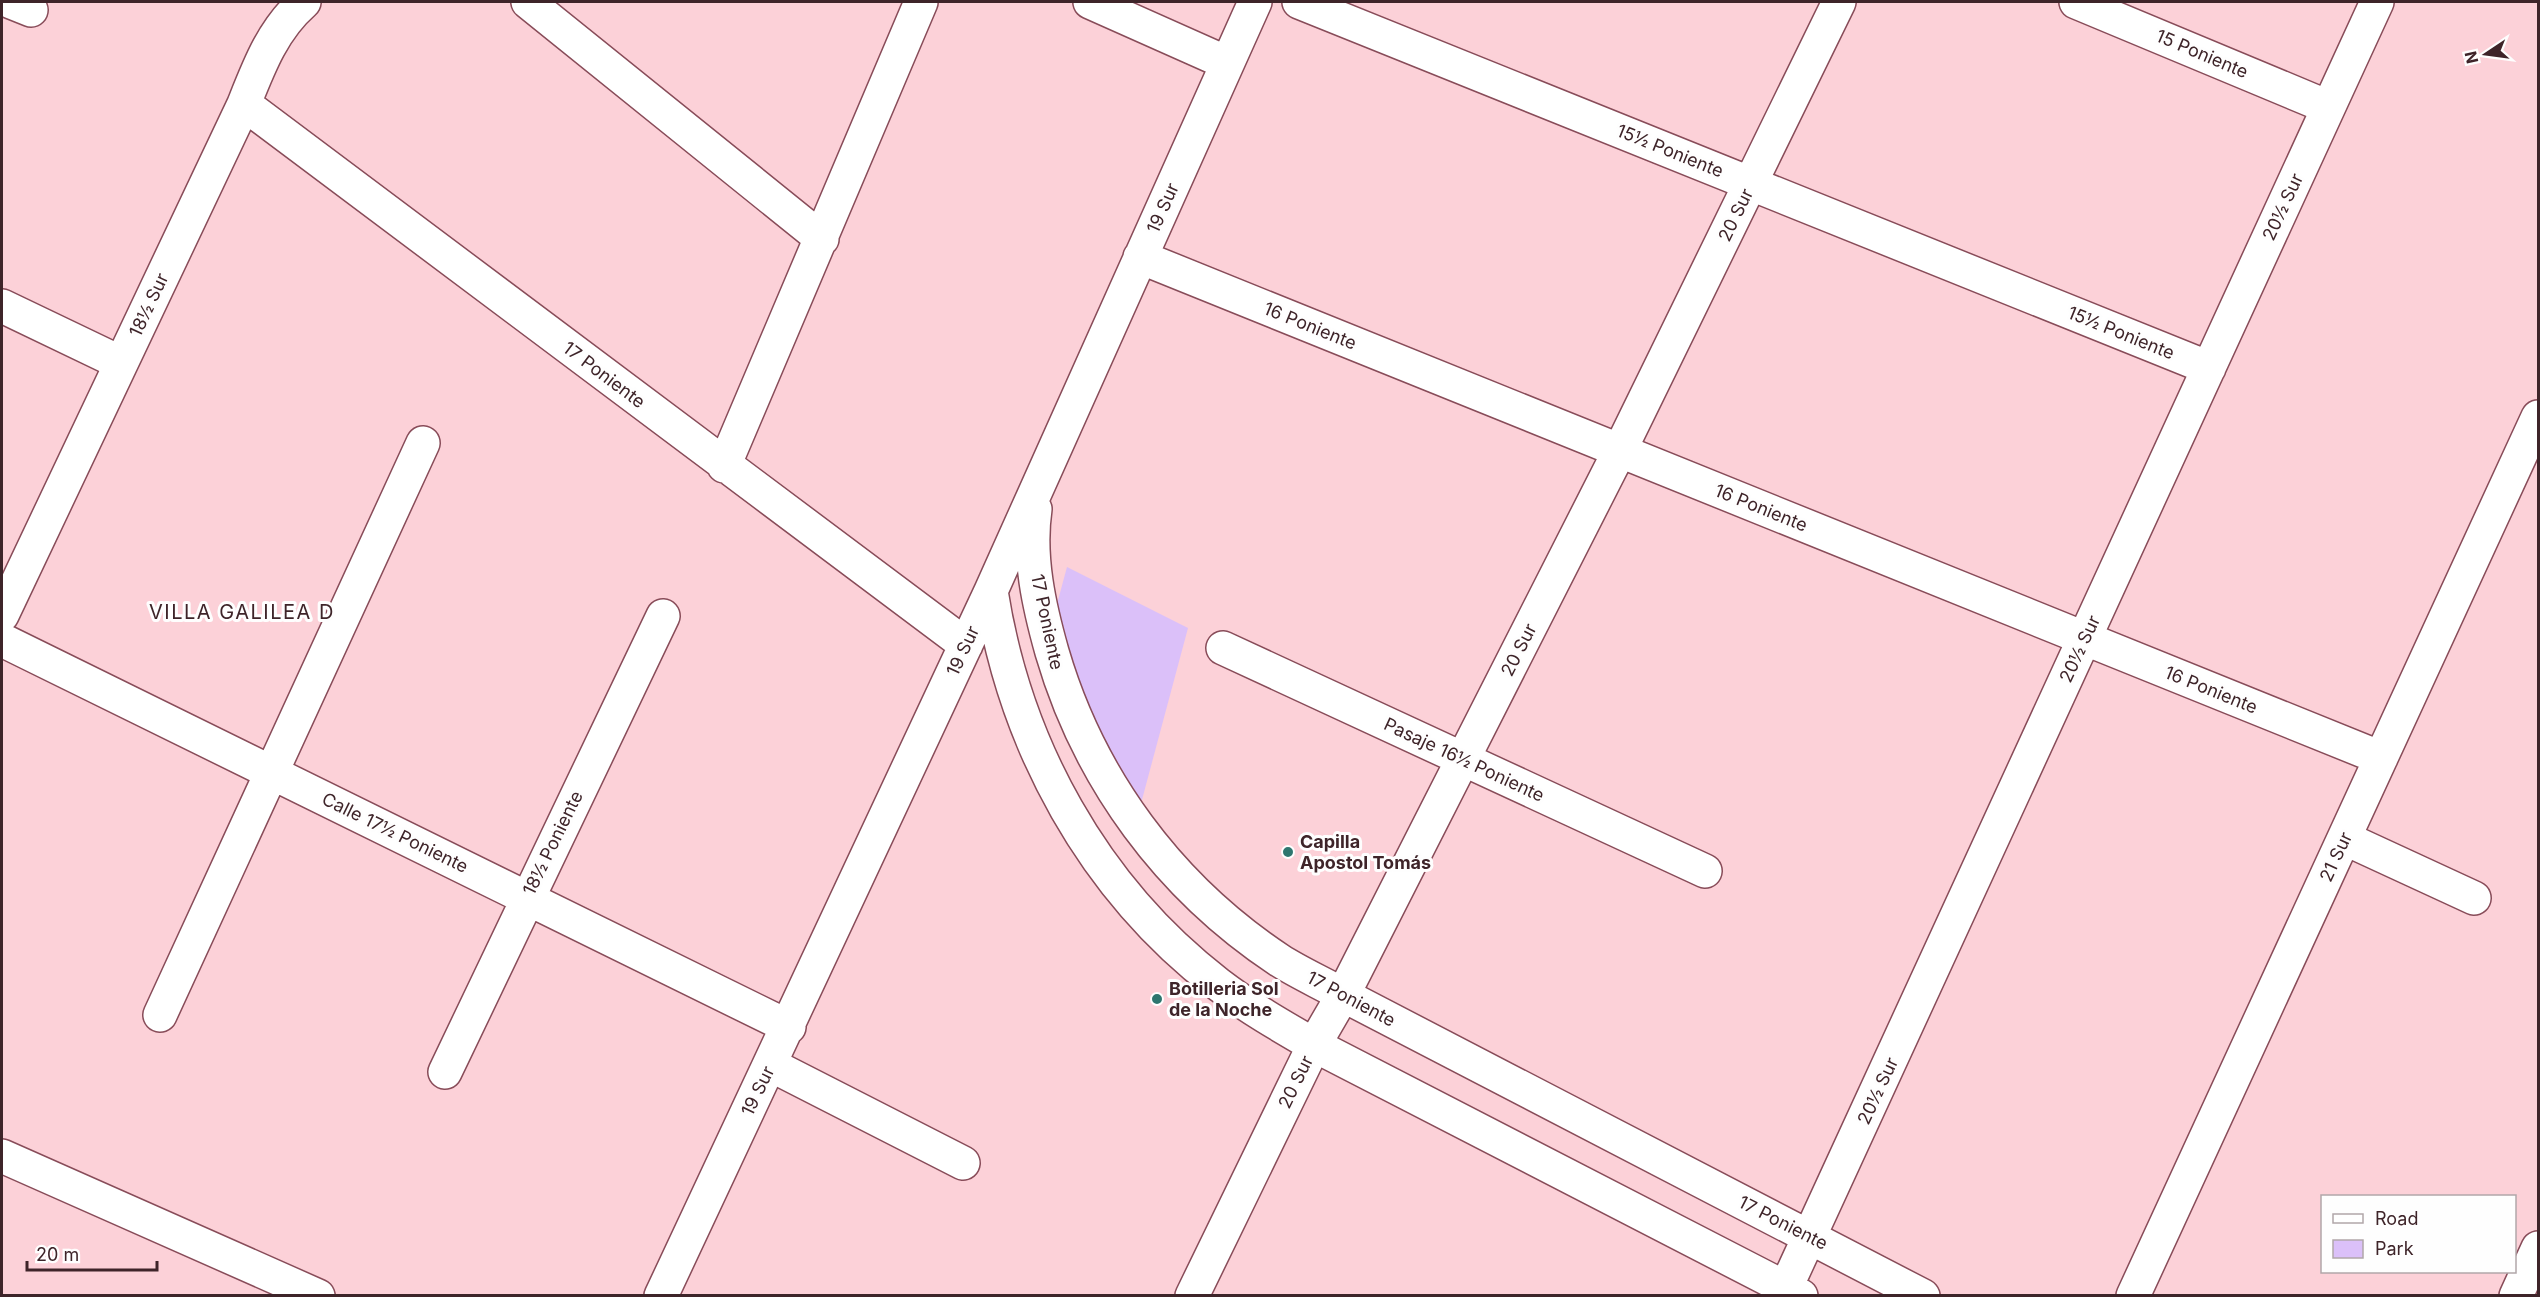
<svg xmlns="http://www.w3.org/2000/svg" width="2540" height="1297" font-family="Inter,sans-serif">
<rect width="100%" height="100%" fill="#fcd1d8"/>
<path fill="#dbc0f9" d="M1067,567L1188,628L1132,837L1069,695L1057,604Z"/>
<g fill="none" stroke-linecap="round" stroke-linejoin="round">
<g stroke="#884c59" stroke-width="36">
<path id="minor" d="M11,2L31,10
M528,2L822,239
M1090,2L1227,63
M1299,2L2209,368
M2076,2L2328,107
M244,104L966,645
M1140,257L2381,758
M2,306L121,363
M724,466L921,2
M1035,509C1028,557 1039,606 1052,652C1089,779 1169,887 1279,960C1299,973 1322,983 1343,995L1923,1296
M991,591C1015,745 1093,888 1218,984C1248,1007 1281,1026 1314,1045L1801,1296
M2,615L244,104C259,66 273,29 304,2
M2,640L789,1027
M1223,648L1705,871
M2344,838L2474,898
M160,1015L423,443
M771,1065L963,1163
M445,1072L663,616
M2,1156L318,1296
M661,1296L991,591L1255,2
M1192,1296L1314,1045L1343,995L1620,450L1839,2
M1782,1296L2377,2
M2133,1296L2538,417
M2516,1296L2538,1248"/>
</g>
<use href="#minor" stroke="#fff" stroke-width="33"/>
</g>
<g fill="#2e766f" stroke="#fefefe" stroke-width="2">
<circle cx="1288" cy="852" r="6"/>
<circle cx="1157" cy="999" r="6"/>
</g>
<g text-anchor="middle" stroke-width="6" stroke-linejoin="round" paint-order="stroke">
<g font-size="18" fill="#3e2429" stroke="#fefefe">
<text transform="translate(2202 54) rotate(23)" y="6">15 Poniente</text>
<text transform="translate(1670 151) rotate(22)" y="6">15½ Poniente</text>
<text transform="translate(2283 207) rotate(-65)" y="6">20½ Sur</text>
<text transform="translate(1163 208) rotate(-66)" y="6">19 Sur</text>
<text transform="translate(1736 215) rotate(-64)" y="6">20 Sur</text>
<text transform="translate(149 305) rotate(-65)" y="6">18½ Sur</text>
<text transform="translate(1310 326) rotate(22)" y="6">16 Poniente</text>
<text transform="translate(2121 333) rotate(22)" y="6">15½ Poniente</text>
<text transform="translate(604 375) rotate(37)" y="6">17 Poniente</text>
<text transform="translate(1761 508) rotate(22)" y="6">16 Poniente</text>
<text transform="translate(1047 622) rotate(78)" y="6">17 Poniente</text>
<text transform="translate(2080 649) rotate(-65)" y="6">20½ Sur</text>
<text transform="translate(1519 650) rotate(-63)" y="6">20 Sur</text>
<text transform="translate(963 651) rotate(-65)" y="6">19 Sur</text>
<text transform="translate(2211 690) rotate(22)" y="6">16 Poniente</text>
<text transform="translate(1464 760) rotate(25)" y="6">Pasaje 16½ Poniente</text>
<text transform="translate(395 833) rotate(26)" y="6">Calle 17½ Poniente</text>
<text transform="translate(553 843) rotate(-64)" y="6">18½ Poniente</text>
<text transform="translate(2336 857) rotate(-65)" y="6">21 Sur</text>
<text transform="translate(1351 999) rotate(28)" y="6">17 Poniente</text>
<text transform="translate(1296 1082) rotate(-64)" y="6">20 Sur</text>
<text transform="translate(758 1091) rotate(-64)" y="6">19 Sur</text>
<text transform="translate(1878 1091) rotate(-65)" y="6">20½ Sur</text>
<text transform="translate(1783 1223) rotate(27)" y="6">17 Poniente</text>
</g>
<g font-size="18" font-weight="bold" fill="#3e2429" stroke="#fefefe" text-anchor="start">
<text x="1300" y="848">Capilla<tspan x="1300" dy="21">Apostol Tomás</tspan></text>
<text x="1169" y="995">Botilleria Sol<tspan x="1169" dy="21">de la Noche</tspan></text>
</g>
<g font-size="20" letter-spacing="1.5" fill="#3e2429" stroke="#fefefe">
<text x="242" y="619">VILLA GALILEA D</text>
</g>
</g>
<rect width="2540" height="1297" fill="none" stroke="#3e2429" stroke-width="6"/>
<rect x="2321" y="1195" width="195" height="78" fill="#fefefe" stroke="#b1a7a9" stroke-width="1.5"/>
<rect x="2333" y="1214" width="30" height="9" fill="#ffffff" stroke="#b1a7a9" stroke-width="1.5"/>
<text x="2375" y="1225" font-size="18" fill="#3e2429">Road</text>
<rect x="2333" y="1240" width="30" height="18" fill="#dbc0f9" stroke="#b1a7a9" stroke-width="1.5"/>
<text x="2375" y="1255" font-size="18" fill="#3e2429">Park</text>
<g transform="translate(2486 54) rotate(257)" stroke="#fefefe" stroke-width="4.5" paint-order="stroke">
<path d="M0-4.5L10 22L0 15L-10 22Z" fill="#3e2429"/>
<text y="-9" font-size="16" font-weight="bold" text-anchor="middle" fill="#3e2429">N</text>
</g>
<path d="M27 1261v9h130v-9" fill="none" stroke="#3e2429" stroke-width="3"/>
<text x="36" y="1261" font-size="18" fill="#3e2429" stroke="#fefefe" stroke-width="4.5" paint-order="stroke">20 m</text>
</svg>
